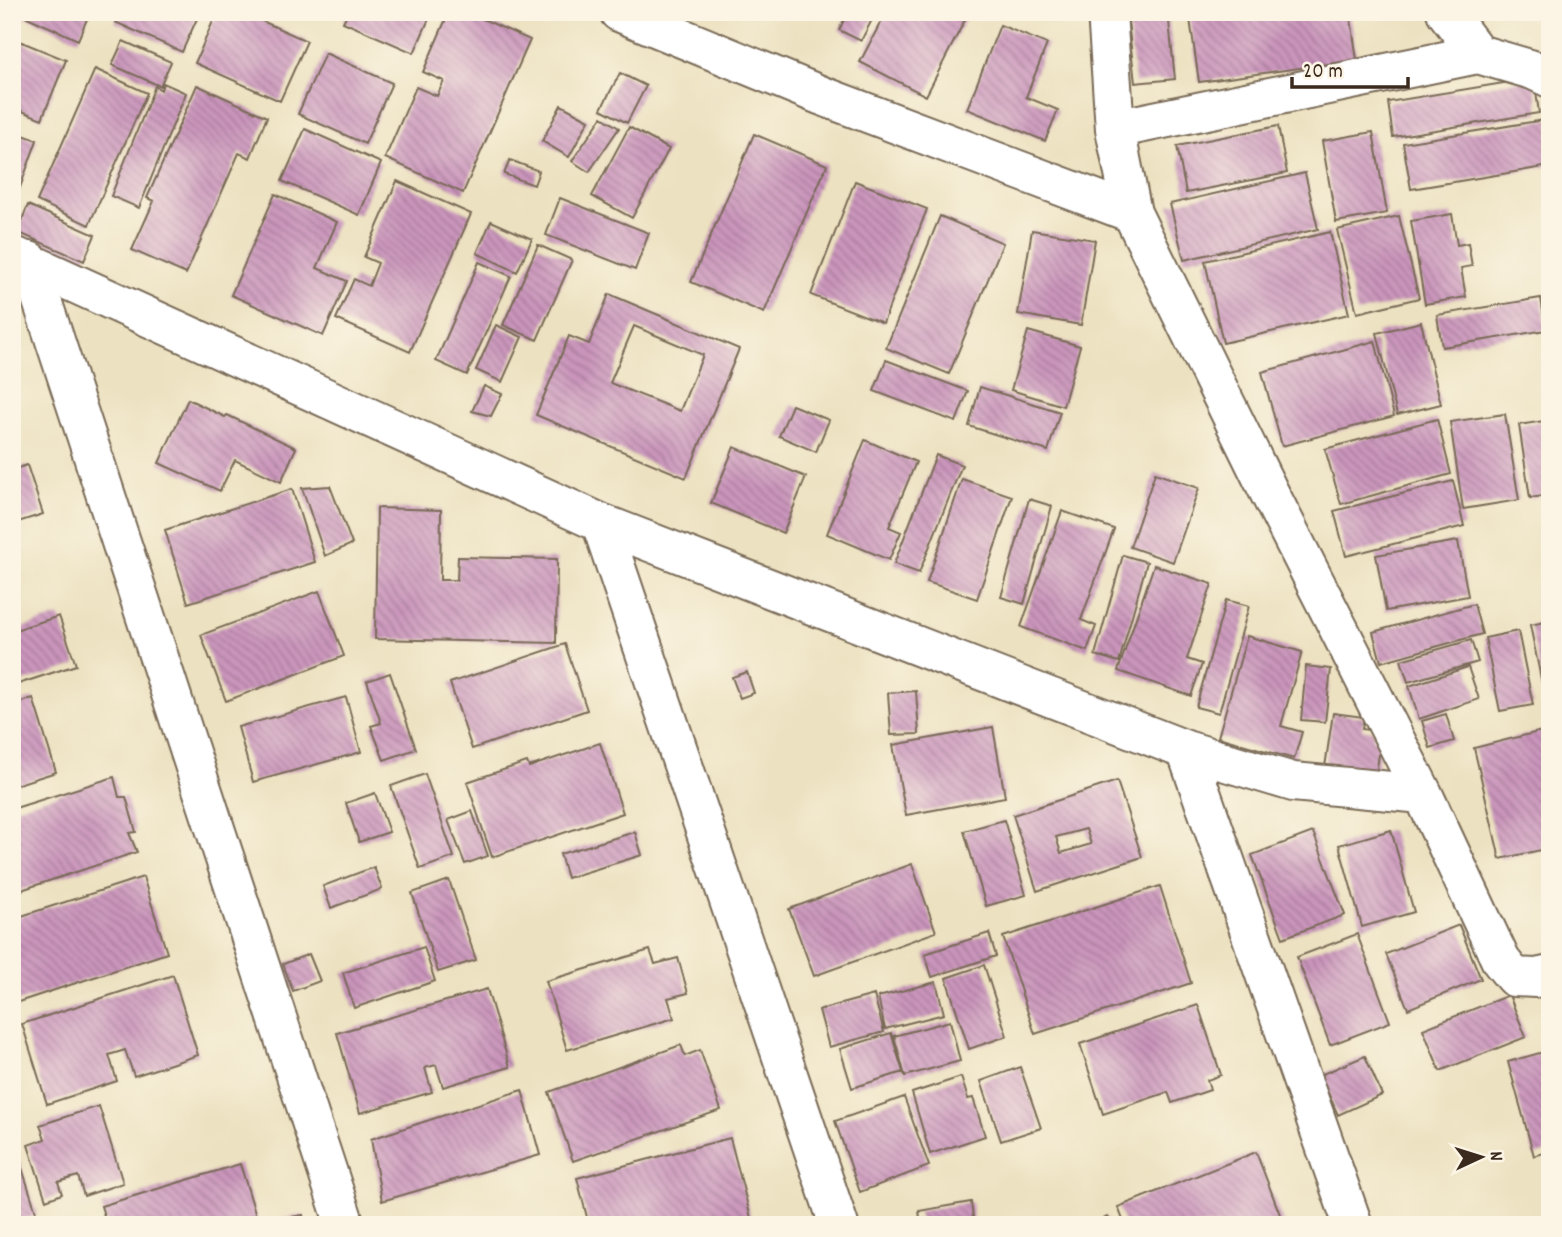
<svg xmlns="http://www.w3.org/2000/svg" width="1562" height="1237" font-family="Dekko,sans-serif">
<defs>
<pattern id="building-back-hatch" width="6" height="6" patternUnits="userSpaceOnUse" patternTransform="scale(1.75)"><rect width="6" height="6" fill="#ca95bc"/><path d="M-1 5l2 2M0 0l6 6M5-1l2 2" fill="none" stroke="#a57a98"/></pattern>
</defs>
<rect width="100%" height="100%" fill="#fcf5e5"/>
<filter id="ink" filterUnits="userSpaceOnUse"><feTurbulence type="fractalNoise" baseFrequency=".0143" numOctaves="2"/><feDisplacementMap in="SourceGraphic" scale="14" xChannelSelector="R" yChannelSelector="G"/><feConvolveMatrix kernelMatrix="1 2 1 2 8 2 1 2 1" color-interpolation-filters="sRGB"/></filter>
<filter id="wash" filterUnits="userSpaceOnUse"><feTurbulence type="fractalNoise" baseFrequency=".00686" numOctaves="4" result="noise"/><feDisplacementMap in="SourceGraphic" scale="28" xChannelSelector="R" yChannelSelector="G"/><feGaussianBlur stdDeviation="1.57" result="paint"/><feColorMatrix in="noise" values="0 0 0 0 0 0 0 0 0 0 0 0 0 0 0 0 0 1.4 0 .05"/><feComposite in="paint" operator="in"/></filter>
<g filter="url(#wash)">
<rect width="100%" height="100%" fill="#ece1c0"/>
<g id="blocks">
<path fill="url(#building-back-hatch)" fill-rule="evenodd" d="M16,12H90L78,40Z
M120,12H200L182,52L115,22Z
M217,12H242L307,41L280,101L195,63Z
M348,12H432L414,53L343,22Z
M449,12H467L530,40L463,193L385,158L416,87L437,96L444,81L423,72Z
M848,12H876L861,41L839,30Z
M886,12H969L926,96L860,62Z
M1127,12H1168L1175,79L1135,83Z
M1189,12H1350L1357,60L1199,82Z
M1000,25L1047,44L1026,97L1058,110L1045,141L967,109Z
M12,38L66,60L42,119L12,107Z
M123,41L171,62L160,86L112,65Z
M325,53L392,83L365,144L298,114Z
M95,69L147,93L89,225L37,201Z
M620,73L646,86L627,123L601,109Z
M1534,78L1539,113L1393,137L1388,102Z
M163,83L186,93L139,208L111,196L155,86L161,90Z
M197,85L267,117L250,158L239,153L186,274L132,250L154,201L147,198Z
M561,105L589,120L569,157L542,141Z
M602,117L619,128L589,172L572,161Z
M1550,119V166L1411,189L1403,143Z
M1278,126L1287,173L1186,193L1177,146Z
M629,127L669,149L632,218L592,196Z
M305,129L381,163L359,215L282,181Z
M12,131L37,140L13,207H12Z
M1373,132L1387,213L1336,222L1322,141Z
M754,134L827,165L764,313L691,282Z
M510,160L539,171L534,185L504,174Z
M1305,173L1318,229L1184,260L1170,204Z
M397,181L471,214L410,352L336,319L354,279L369,286L378,263L364,257Z
M855,181L927,209L883,323L811,295Z
M275,194L337,222L317,268L347,281L323,336L231,295Z
M560,198L649,233L635,270L546,235Z
M28,205L95,235L84,261L17,232Z
M1452,214L1457,245L1468,243L1472,266L1461,268L1466,297L1425,304L1411,221Z
M940,216L1003,243L949,374L886,348Z
M1399,216L1419,298L1357,313L1337,230Z
M491,221L532,239L517,272L477,253Z
M1032,230L1095,240L1081,325L1018,314Z
M1330,232L1349,314L1223,343L1205,261Z
M538,245L572,260L537,340L503,325Z
M479,262L511,276L467,375L436,361Z
M609,294L739,349L686,478L536,415L569,336L589,344ZM634,326L703,355L680,411L610,383Z
M1541,298L1546,330L1442,347L1437,315Z
M1421,322L1441,404L1397,415L1377,333Z
M496,325L522,337L502,382L476,370Z
M1028,331L1080,346L1063,406L1011,390Z
M1375,341L1394,416L1282,446L1262,372Z
M886,360L968,391L956,422L874,391Z
M484,386L502,394L491,416L472,411Z
M980,387L1060,412L1048,451L969,426Z
M188,399L225,417L227,415L296,448L281,482L235,460L220,491L159,463Z
M792,405L829,420L816,452L779,436Z
M1505,414L1519,500L1463,509L1450,422Z
M1437,419L1451,474L1341,504L1325,449Z
M1550,420V495L1530,498L1519,425Z
M865,440L916,462L889,527L901,532L889,560L827,534Z
M734,447L806,477L783,533L711,503Z
M936,455L962,465L919,573L894,564Z
M27,465L43,514L12,524V470Z
M1155,473L1199,488L1173,562L1130,547Z
M962,479L1012,496L977,599L927,582Z
M1453,481L1464,526L1346,556L1334,511Z
M330,486L352,544L325,556L302,488Z
M292,489L315,562L188,603L165,530Z
M1029,499L1052,506L1024,604L1001,597Z
M377,508L441,510L440,580H457L458,557L557,559L556,643L375,639Z
M1062,511L1114,529L1081,620L1096,626L1087,651L1021,627Z
M1458,541L1468,596L1386,611L1376,555Z
M1123,555L1147,562L1119,662L1095,655Z
M1154,565L1212,584L1187,659L1202,664L1191,696L1118,671Z
M319,591L344,656L226,701L201,635Z
M1226,600L1249,606L1219,713L1196,707Z
M1474,604L1482,634L1381,662L1373,632Z
M59,616L76,665L12,686V631Z
M1550,621V707L1547,708L1530,625Z
M1518,631L1533,705L1500,711L1485,638Z
M1247,636L1302,652L1281,726L1302,732L1294,759L1218,737Z
M1471,640L1478,662L1408,682L1401,660Z
M565,644L587,710L472,749L450,683Z
M1306,666L1331,669L1325,722L1301,720Z
M1468,667L1479,699L1419,719L1409,686Z
M747,672L754,693L740,698L732,677Z
M390,673L416,749L384,760L371,726L381,723L367,681Z
M916,691L919,734L891,735L888,693Z
M346,697L361,752L253,782L238,727Z
M33,698L56,772L12,786V705Z
M1333,713L1364,717L1362,729L1374,731L1373,739L1381,740L1376,775L1325,767Z
M1446,714L1454,741L1430,748L1422,721Z
M993,727L1005,797L906,815L893,745Z
M1550,729V848L1500,859L1474,748Z
M600,743L623,813L492,857L467,782L527,762L529,767Z
M425,774L454,857L420,869L391,786Z
M114,777L119,797H126L136,832L129,833L137,852L12,893V809Z
M1117,781L1142,857L1037,891L1013,815ZM1086,829L1091,844L1061,853L1056,837Z
M375,793L389,832L359,842L346,803Z
M472,811L488,856L465,864L448,820Z
M1004,820L1026,895L986,906L964,831Z
M1391,830L1414,912L1362,927L1339,845Z
M635,832L642,855L567,878L560,854Z
M1313,832L1345,915L1283,938L1252,855Z
M912,864L936,932L814,976L789,909Z
M374,867L382,889L331,908L323,886Z
M143,877L167,953L12,1004V919Z
M449,880L476,960L438,972L412,893Z
M1160,886L1191,983L1035,1034L1003,937Z
M1459,925L1481,979L1408,1009L1386,954Z
M989,933L996,956L932,977L925,954Z
M1357,934L1390,1022L1330,1045L1297,957Z
M424,947L435,981L354,1008L343,973Z
M650,950L655,964L678,958L688,993L668,998L674,1018L567,1050L546,981Z
M309,954L320,981L293,991L283,964Z
M984,965L1007,1036L969,1049L946,978Z
M173,975L198,1055L134,1076L125,1050L109,1055L117,1081L47,1104L22,1024Z
M936,982L944,1014L885,1029L878,997Z
M487,989L510,1067L443,1087L436,1065L425,1068L432,1092L360,1113L337,1033Z
M874,995L884,1032L829,1047L819,1010Z
M1509,995L1526,1037L1440,1071L1423,1029Z
M1198,1005L1221,1075L1207,1080L1210,1090L1172,1103L1168,1092L1103,1114L1080,1044Z
M950,1021L960,1061L905,1076L894,1036Z
M891,1033L903,1072L852,1088L840,1049Z
M681,1045L685,1056L700,1050L721,1110L573,1161L549,1092Z
M1550,1050V1151L1534,1156L1508,1062Z
M1365,1056L1382,1095L1338,1115L1320,1075Z
M1020,1067L1041,1128L1001,1141L981,1081Z
M961,1077L968,1099L973,1098L985,1136L930,1154L912,1093Z
M522,1090L540,1155L382,1201L371,1139Z
M904,1097L929,1166L860,1192L835,1121Z
M99,1106L123,1183L84,1196L78,1176L58,1182L62,1194L46,1200L28,1145L45,1139L40,1125Z
M730,1138L751,1218L725,1225H589L577,1178Z
M15,1146L37,1215L12,1223V1147Z
M1256,1152L1284,1225H1125L1118,1207Z
M240,1164L259,1225H107L101,1206Z
M1545,1166H1550V1209H1548Z
M971,1202L974,1225H921L919,1211Z
M303,1215L305,1225H282L280,1219Z
M1107,1217L1111,1225H1091Z"/>
</g>
</g>
<g filter="url(#ink)">
<use href="#blocks" fill-opacity="0" stroke="#796a57" stroke-width="2"/>
<g fill="none" stroke-linecap="round" stroke-linejoin="round">
<g stroke="#796a57" stroke-width="42">
<path id="minor" d="M619,12L820,95L1132,213
M1107,12L1115,129L1132,213L1269,492L1423,794L1501,961L1514,977L1536,978L1550,975
M1446,12L1478,54
M1115,129L1478,54L1533,70L1550,78
M12,255L601,523L1186,750L1293,782L1423,794
M29,261L345,1225
M601,523L839,1225
M1186,750L1353,1225"/>
</g>
<use href="#minor" stroke="#fff" stroke-width="38"/>
</g>
</g>
<rect width="1562" height="1237" fill="none" stroke="#fcf5e5" stroke-width="42"/>
<g transform="translate(1481 1157) rotate(86)" stroke="#fcf5e5" stroke-width="5" paint-order="stroke">
<path d="M0-5L12 26L0 18L-12 26Z" fill="#3b2a1e"/>
<text y="-10" font-size="19" font-weight="bold" text-anchor="middle" fill="#3b2a1e">N</text>
</g>
<path d="M1292 77v10h116v-10" fill="none" stroke="#3b2a1e" stroke-width="3.5"/>
<text x="1303" y="77" font-size="21" fill="#3b2a1e" stroke="#fcf5e5" stroke-width="5" paint-order="stroke">20 m</text>
</svg>
